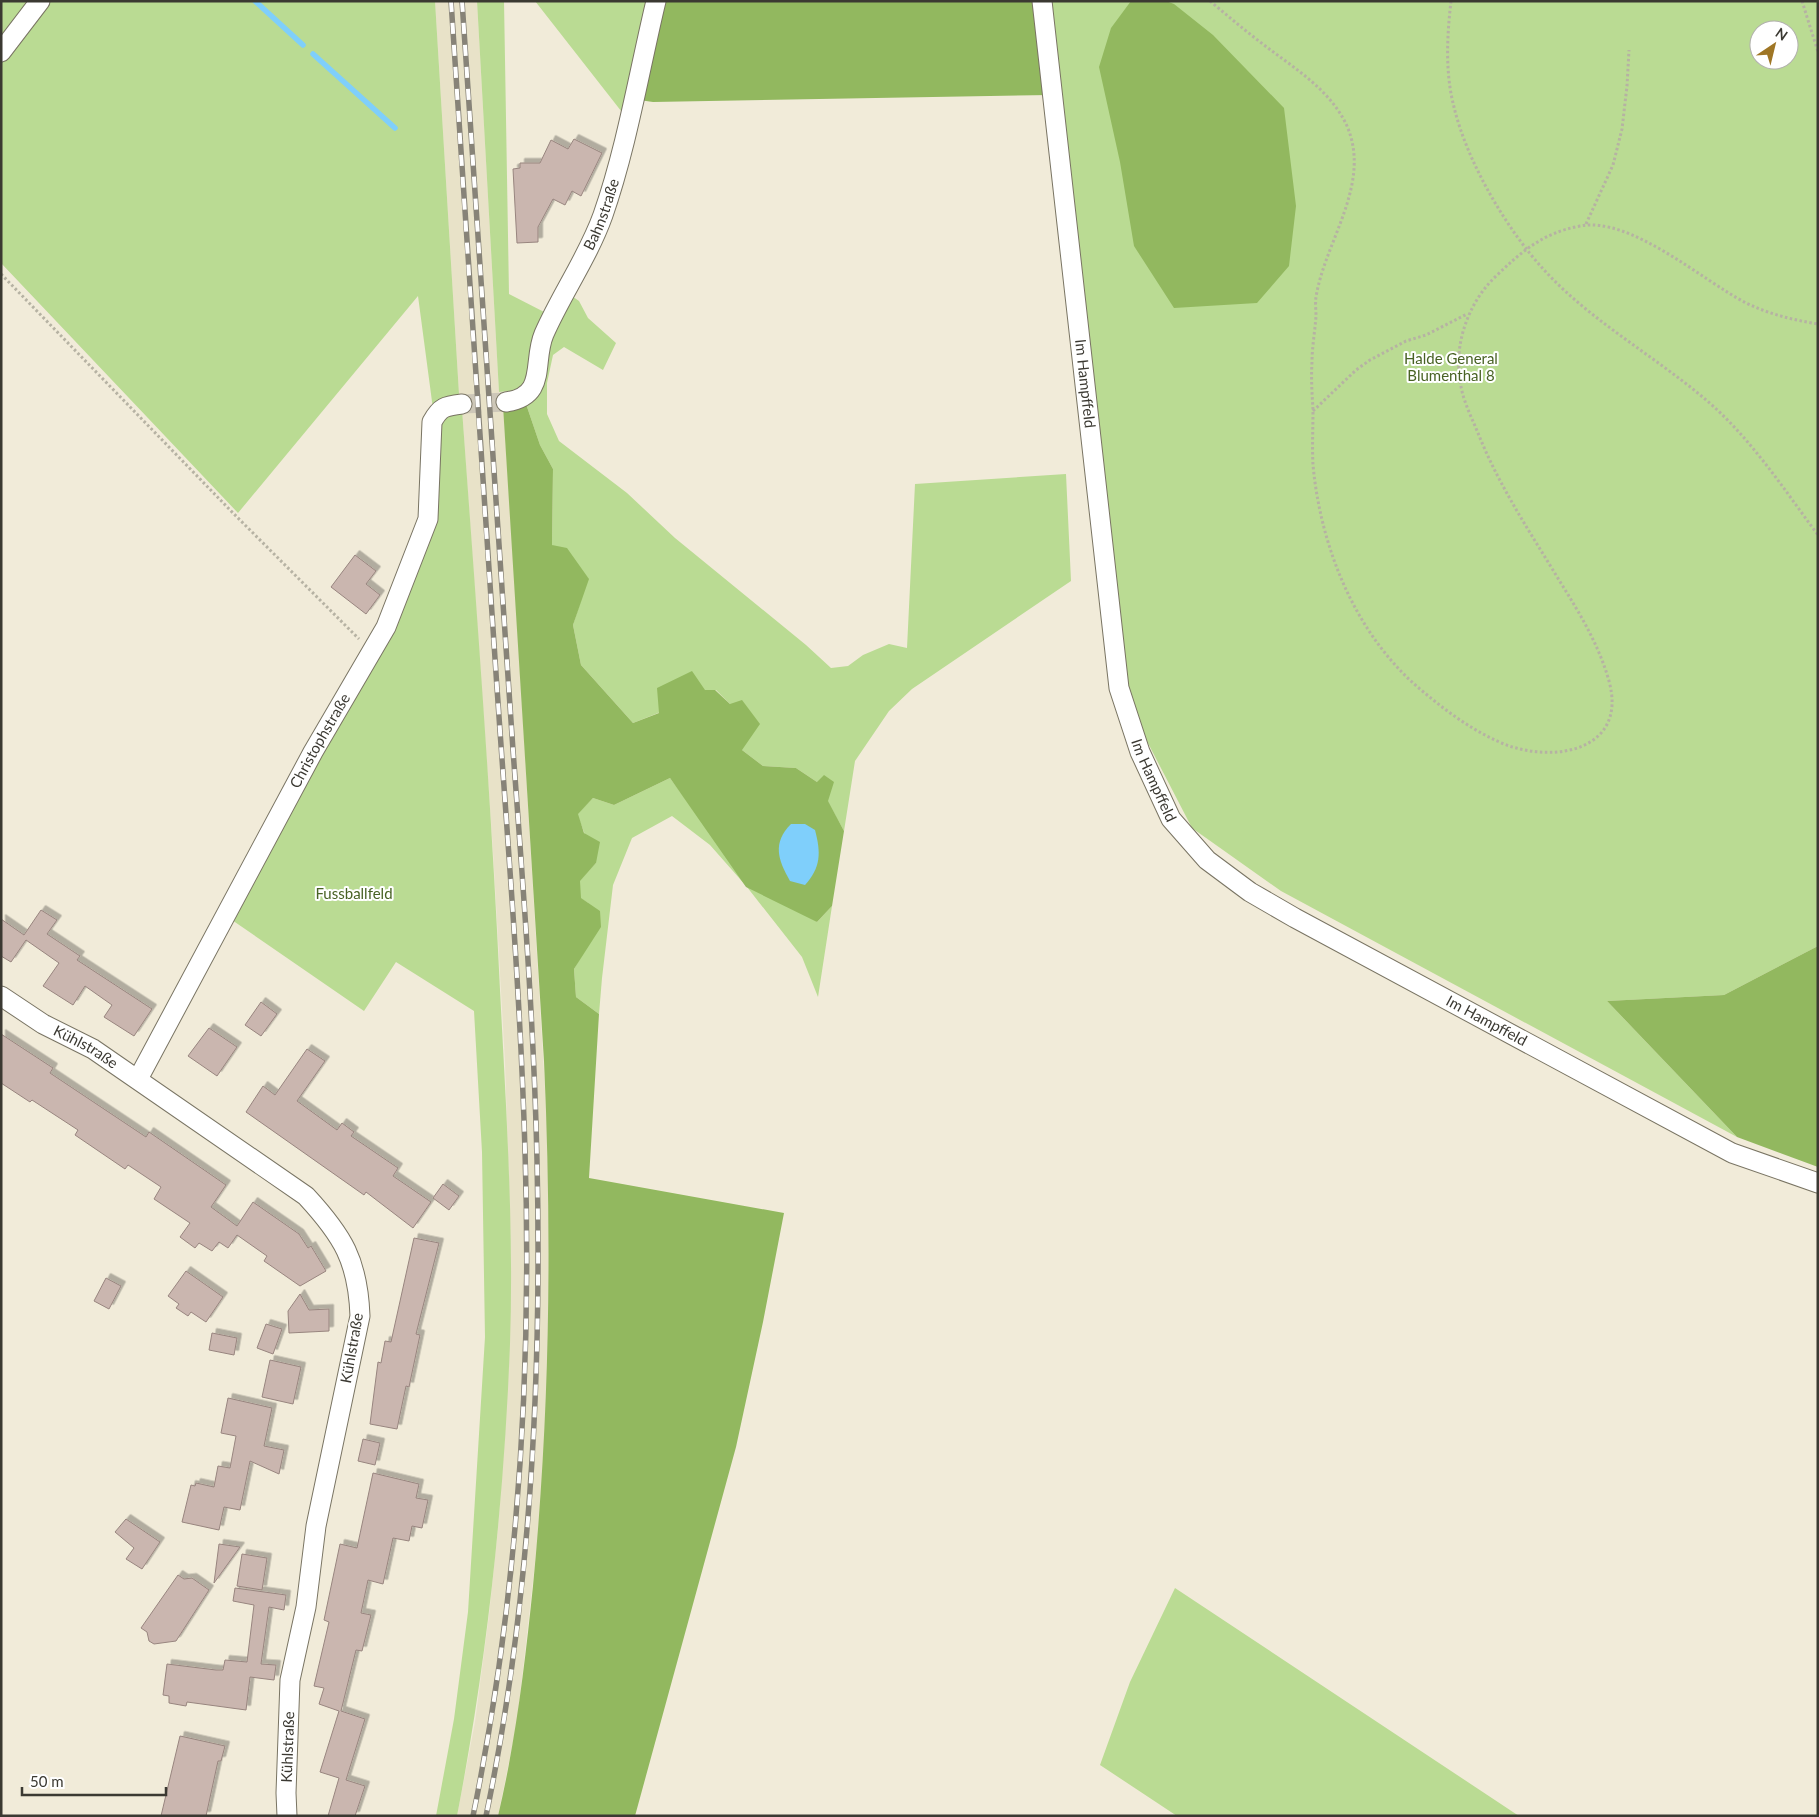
<svg xmlns="http://www.w3.org/2000/svg" width="1819" height="1817" font-family="Lato,sans-serif">
<defs>
<filter id="shadow"><feDropShadow dx="4.5" dy="-4.5" stdDeviation="0" flood-color="#0004"/></filter>
</defs>
<rect width="100%" height="100%" fill="#f1ebd9"/>
<path fill="#e8e2c8" d="M435,1H477L499,392L503,406L513,554L549,1157V1344L546,1435L539,1527L517,1723L498,1816H457L475,1722L489,1615L498,1528L505,1434L511,1252L505,1061L493,851L462,409L459,394Z"/>
<path fill="#badb93" fill-rule="evenodd" d="M1,1H435L459,394L444,399L433,409L418,296L238,513L1,263Z
M477,1H504L509,294L548,314L533,370L520,390L499,392Z
M535,1H648L625,116Z
M1039,1H1818V946L1724,995L1607,1001L1737,1137L1281,891L1192,828L1121,691ZM1759,30H1789V60H1759Z
M569,294L579,301L588,318L616,343L603,370L564,347L553,355L547,383V414L559,441L627,493L675,538L806,645L831,668L848,666L863,655L889,644L907,648L915,484L1066,474L1071,581L912,689L889,711L855,761L844,831L817,782L796,768L763,766L742,750L730,704L716,690L633,723L581,665L573,625L588,578L552,545L553,469L540,445L525,401L548,337Z
M462,409C476,603 491,796 500,990C506,1108 514,1226 510,1344C504,1503 487,1660 457,1816H436L454,1719L468,1612L485,1337L482,1152L474,1011L396,962L364,1011L229,918L405,588L442,413Z
M670,778L700,819L817,922L832,906L818,997L802,957L747,887L710,845L672,816L632,838L613,885L602,978L599,1014L576,997L574,969L586,948L588,903L580,898V880L596,863L577,814L593,798L614,805Z
M1175,1588L1519,1816H1177L1100,1765L1130,1682Z"/>
<path fill="#92b85f" d="M661,1H1039L1050,95L653,102L639,100Z
M1131,1H1166L1174,4L1213,35L1284,108L1296,206L1289,266L1257,303L1174,308L1134,246L1120,162L1099,67L1111,28Z
M525,401L540,445L553,469L552,545L567,548L589,579L573,625L581,665L633,723L659,713L657,688L692,671L705,690H715L730,704L742,700L760,724L742,750L763,766L796,768L817,782L824,775L834,782L828,801L844,831L832,906L817,922L746,887L670,778L614,805L593,798L578,814L584,833L600,842L596,863L580,881L581,898L600,911L601,927L574,969L576,997L599,1014L589,1178L784,1213L763,1322L736,1447L635,1816H498C516,1740 525,1663 533,1586C550,1411 552,1237 544,1061L503,406Z
M1818,946V1167L1737,1137L1607,1001L1724,995Z"/>
<path fill="#7fcffb" d="M791,824H805L815,830C821,853 821,867 805,885L790,881C778,860 772,843 791,824Z"/>
<g fill="none" stroke-linecap="round" stroke-linejoin="round">
<path stroke="#7fcffb" stroke-width="5.5" d="M255,1L303,45
M313,54L395,128"/>
</g>
<path fill="#cab6af" stroke="#98857f" filter="url(#shadow)" d="M574,139L602,153L581,196L572,191L565,205L553,199L538,227V242L517,243L513,169L520,168V163H540L551,140L568,149Z
M355,555L376,571L366,584L380,595L366,614L331,587Z
M41,910L57,920L47,934L80,956L77,960L152,1009L134,1036L104,1017L112,1005L85,986L73,1005L43,986L59,963L26,940L11,962L1,956V919L24,935Z
M261,1002L277,1014L261,1036L245,1025Z
M209,1028L237,1047L217,1076L188,1056Z
M1,1034L53,1068L50,1073L146,1137L149,1132L226,1185L211,1207L237,1226L253,1202L299,1234L308,1248L311,1246L326,1271L300,1286L264,1261L267,1256L237,1235L228,1248L219,1242L212,1251L199,1243L195,1248L180,1237L190,1223L154,1199L161,1187L128,1165L125,1169L75,1135L78,1130L32,1100L30,1102L1,1083Z
M307,1049L325,1061L297,1101L337,1130L342,1123L354,1132L351,1136L398,1168L393,1176L431,1202L413,1228L366,1192L364,1195L246,1112L263,1086L275,1095Z
M443,1184L459,1196L449,1210L433,1198Z
M414,1238L439,1243L416,1334L420,1335L409,1387L406,1386L397,1429L370,1424L378,1362L381,1363L385,1341L391,1342Z
M186,1271L223,1297L206,1322L191,1312L188,1316L176,1308L179,1304L168,1296Z
M106,1278L121,1286L109,1309L94,1301Z
M300,1294L309,1310L329,1309V1331L289,1333L288,1311Z
M266,1324L282,1329L273,1354L257,1348Z
M212,1333L237,1338L234,1355L209,1350Z
M270,1360L301,1367L293,1404L262,1397Z
M228,1398L272,1408L264,1446L284,1450L279,1474L250,1461L240,1510L224,1507L219,1530L182,1522L191,1485L195,1486L196,1483L214,1487L218,1466L230,1468L236,1436L221,1433Z
M363,1439L380,1443L375,1465L358,1461Z
M373,1473L419,1484L416,1498L428,1500L422,1528L412,1526L409,1541L393,1538L383,1584L368,1580L361,1613L371,1615L362,1651L356,1650L341,1711L365,1719L346,1780L365,1786L355,1816H328L339,1778L320,1772L339,1711L319,1704L324,1688L314,1686L329,1622L324,1620L340,1544L357,1548Z
M126,1519L160,1542L142,1569L126,1559L134,1548L115,1532Z
M219,1544L240,1547L214,1583Z
M242,1554L267,1558L262,1590L237,1586Z
M178,1575L184,1579L192,1578L209,1590L176,1641L154,1644L149,1641L147,1632L141,1628Z
M235,1588L286,1595L284,1610L269,1607L261,1664L276,1665L274,1680L250,1677L246,1710L187,1702L186,1706L169,1703V1696L163,1695L167,1664L216,1670H223L225,1660L247,1662L254,1605L233,1601Z
M180,1736L225,1746L221,1761H218L206,1816H161Z"/>
<g fill="none" stroke-linecap="round" stroke-linejoin="round">
<path stroke="#cdc7b8" stroke-width="19" stroke-dasharray="19 9" stroke-linecap="butt" d="M462,404L506,402"/>
<g stroke="#797463" stroke-width="21">
<g id="minor">
<path id="s1" d="M1042,1L1119,688L1140,752L1171,819L1207,860L1250,892L1295,918L1732,1153L1818,1183"/>
<path d="M1,52L40,1"/>
<path id="s2" d="M506,402C548,396 532,362 544,334C562,293 588,257 603,215C627,146 639,72 656,1"/>
<path id="s3" d="M1,996L43,1024L93,1049L306,1196C343,1236 358,1261 360,1316L316,1526L306,1607L290,1680L286,1793L287,1816"/>
<path id="s4" d="M138,1079L313,752L386,627L428,519L432,422C440,407 445,406 462,404"/>
</g>
</g>
<path stroke="#b6b2a3" stroke-width="3" stroke-dasharray="2.5 2.5" stroke-linecap="butt" d="M1210,1C1229,17 1248,33 1268,48C1297,70 1331,91 1347,126C1372,184 1325,241 1316,297C1315,303 1316,310 1316,316C1315,331 1312,347 1312,362C1311,378 1312,394 1313,409C1313,428 1312,447 1313,465C1321,551 1358,640 1426,694C1450,714 1475,732 1504,744C1555,764 1628,750 1609,681C1599,645 1579,612 1559,580C1530,532 1499,486 1478,433C1471,416 1462,399 1460,380C1454,344 1468,304 1494,278C1521,252 1542,233 1580,226C1630,216 1702,280 1746,303C1769,314 1793,320 1818,324
M1451,1C1447,36 1445,73 1454,107C1467,162 1507,230 1545,271C1591,321 1653,355 1705,399C1750,437 1783,488 1818,535
M1802,1L1818,52
M1586,224L1613,165L1622,129L1627,86L1629,50
M1,274L233,513L359,639
M1313,411L1356,370L1370,360L1406,341L1426,335L1467,314"/>
<use href="#minor" stroke="#fff" stroke-width="19"/>
<g stroke="#878378" stroke-width="5.5">
<path id="rail" d="M451,1C467,245 483,488 500,731C510,871 521,1011 525,1151C532,1373 518,1598 473,1816
M462,1C479,251 496,500 513,750C523,886 534,1023 537,1160C542,1379 531,1602 486,1816"/>
</g>
<use href="#rail" stroke="#fff" stroke-width="4" stroke-dasharray="11" stroke-linecap="butt"/>
</g>
<g text-anchor="middle" stroke-width="4" stroke-linejoin="round" paint-order="stroke">
<g font-size="15" fill="#3b3932" stroke="#fff">
<text dy="5" stroke="none"><textPath href="#s2" startOffset="219">Bahnstraße</textPath></text>
<text dy="5" stroke="none"><textPath href="#s1" startOffset="385">Im Hampffeld</textPath></text>
<text dy="5" stroke="none"><textPath href="#s4" startOffset="384">Christophstraße</textPath></text>
<text dy="5" stroke="none"><textPath href="#s1" startOffset="790">Im Hampffeld</textPath></text>
<text dy="5" stroke="none"><textPath href="#s1" startOffset="1210">Im Hampffeld</textPath></text>
<text dy="5" stroke="none"><textPath href="#s3" startOffset="99">Kühlstraße</textPath></text>
<text transform="translate(352 1348) rotate(-80)" y="5">Kühlstraße</text>
<text transform="translate(288 1747) rotate(-88)" y="5">Kühlstraße</text>
</g>
<g font-size="15" fill="#486224" stroke="#fff">
<text x="1451" y="364">Halde General<tspan x="1451" dy="17">Blumenthal 8</tspan></text>
<text x="354" y="899">Fussballfeld</text>
</g>
</g>
<rect width="1819" height="1817" fill="none" stroke="#3b3932" stroke-width="5"/>
<g transform="translate(1774 45) rotate(35)"><circle r="24" fill="#ffffff" stroke="#b1b0ad"/>
<path d="M0-4L9 19L0 12L-9 19Z" fill="#9f7625"/>
<text y="-8" font-size="14" font-weight="bold" text-anchor="middle" fill="#3b3932">N</text>
</g>
<path d="M22 1787v8h144v-8" fill="none" stroke="#3b3932" stroke-width="2.5"/>
<text x="30" y="1787" font-size="15" fill="#3b3932" stroke="#ffffff" stroke-width="4" paint-order="stroke">50 m</text>
</svg>
